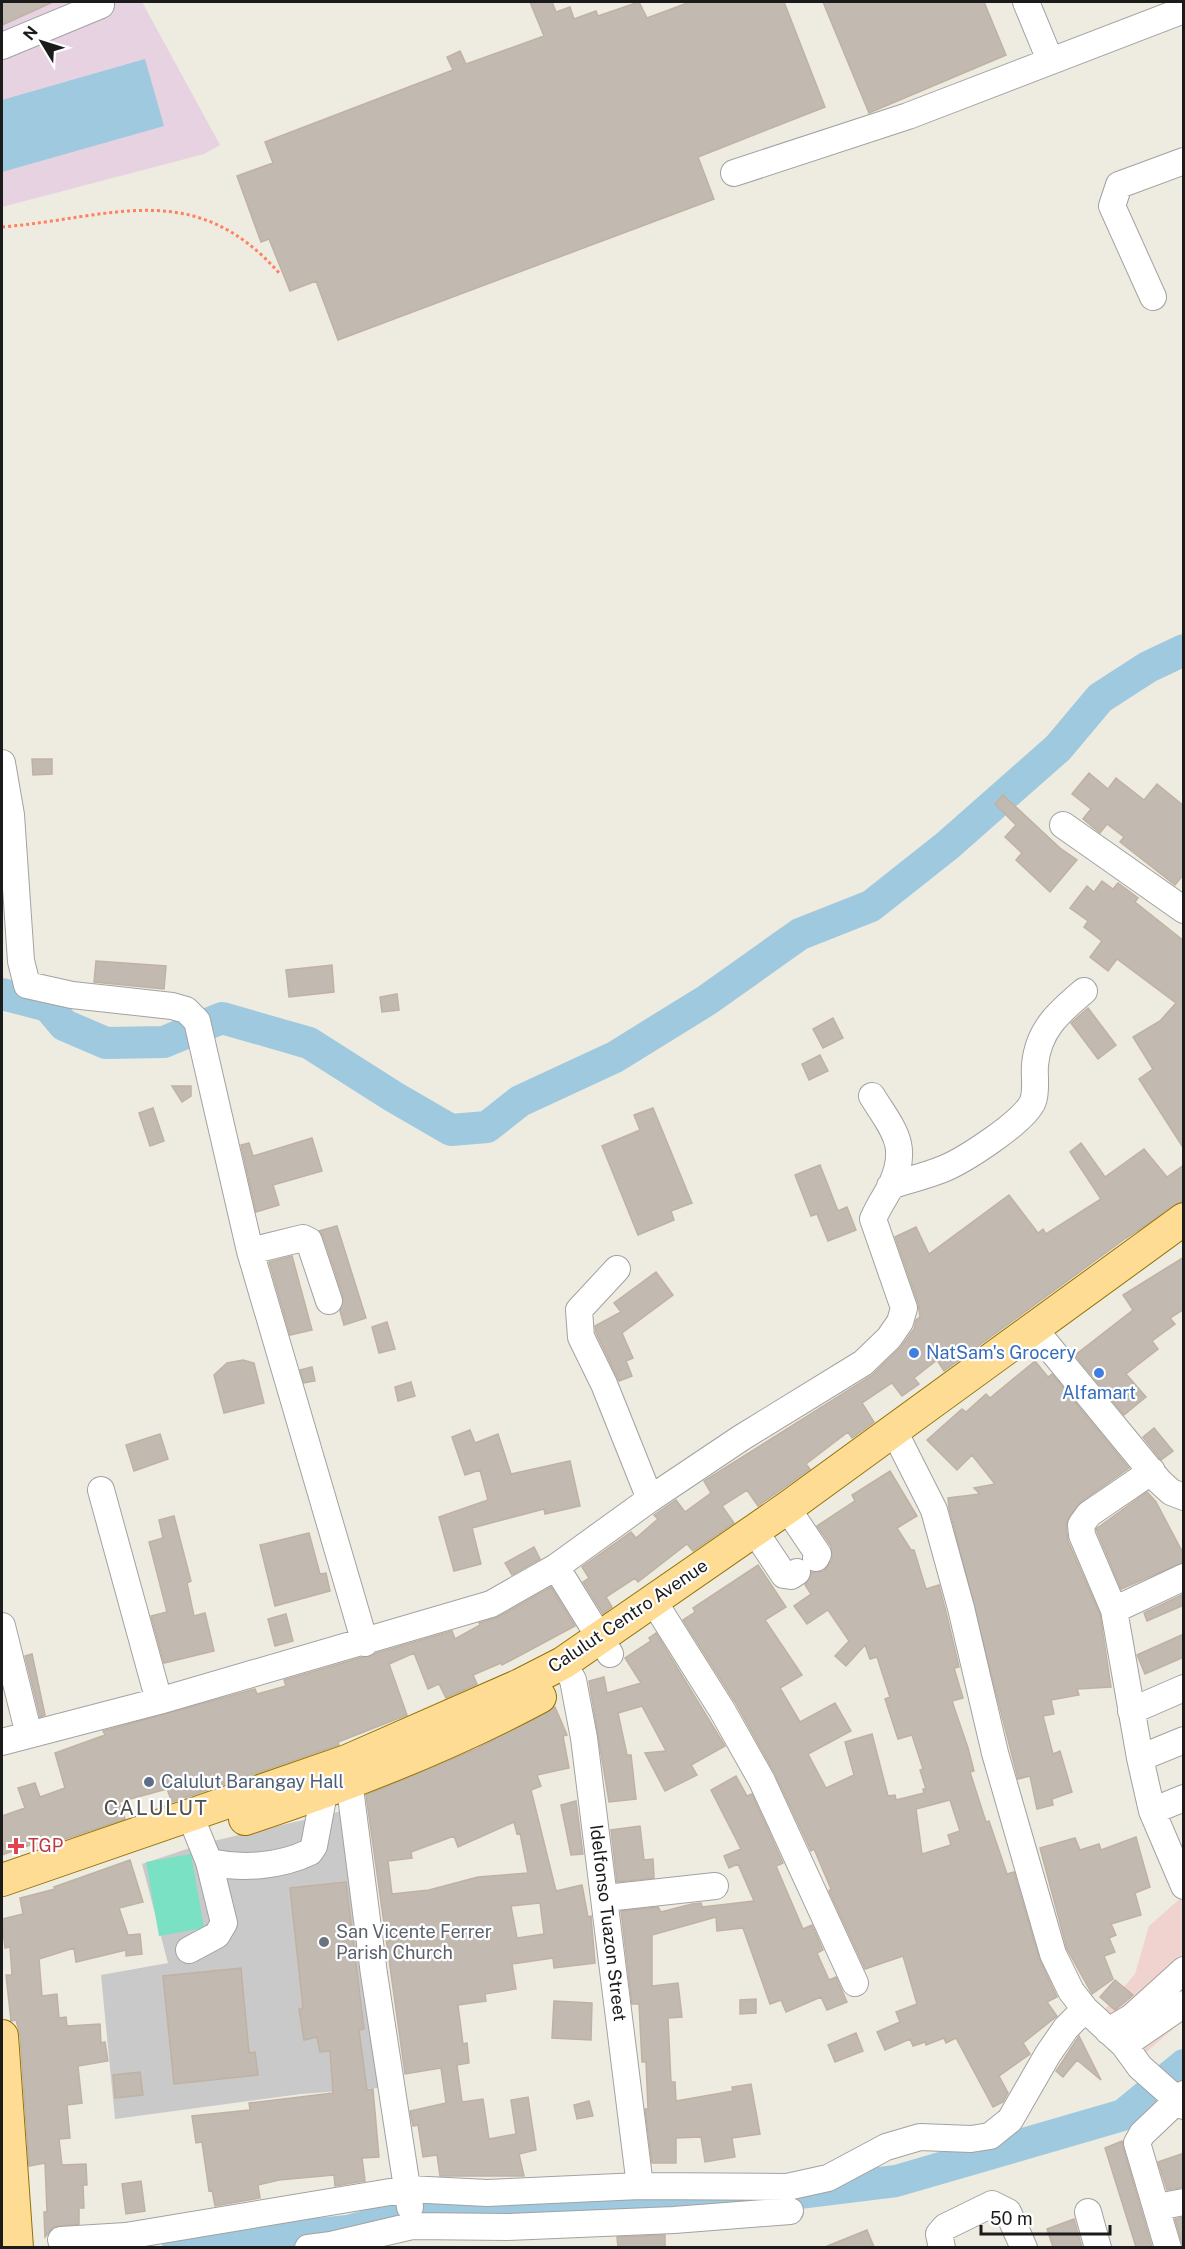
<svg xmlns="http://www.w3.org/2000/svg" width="1185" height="2249" font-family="'Public Sans',sans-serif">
<rect width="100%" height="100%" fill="#eeebe0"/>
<path fill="#f0d3ce" d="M1183,1896V2020L1143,2055L1100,2015L1135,1974L1149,1926Z"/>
<path fill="#e7d2e1" d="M2,2H142L220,145L204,154L2,207Z"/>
<path fill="#c9c9c9" d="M342,1811L369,1993L379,2088L301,2094L115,2119L101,1975L168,1963L142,1864L205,1843Z"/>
<path fill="#7ae1c4" d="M191,1854L204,1928L159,1936L146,1862Z"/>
<path fill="#9ec9de" d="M145,59L164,126L2,172V100Z"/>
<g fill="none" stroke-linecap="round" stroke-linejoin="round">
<path stroke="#9ec9de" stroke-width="32" d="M2,994L48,1006L64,1025L106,1043L164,1042L222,1018L309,1043L394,1097L451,1130L487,1127L520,1101L615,1057L707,1000L800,934L871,906L948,845L1058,748L1100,698L1148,667L1184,650
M178,2248L348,2231L438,2207L536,2203L742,2200L896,2181L1123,2115L1184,2065"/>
</g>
<path fill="#c2b9b0" stroke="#c0b2a2" stroke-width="1.5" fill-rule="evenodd" d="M2,2H53L2,25Z
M530,2H552L556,12L570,7L574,19L596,11L598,16L639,2L647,18L690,2H784L825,107L698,157L714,199L338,340L316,281L290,291L269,239L261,242L237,176L273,163L265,142L453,70L447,57L460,51L466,64L544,36Z
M823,2H984L1006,55L869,113Z
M32,759H52V774L33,775Z
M1089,773L1108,789L1116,778L1144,800L1157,784L1184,806V874L1175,885L1120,842L1124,837L1107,824L1100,833L1083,819L1091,809L1072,794Z
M1003,795L1060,848L1077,860L1050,892L1016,860L1022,853L1005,837L1016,825L995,804Z
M1102,881L1113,889L1118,883L1138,898L1135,902L1184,941V1149L1139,1079L1153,1069L1133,1037L1160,1021L1176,1003L1117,959L1108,971L1090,957L1102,941L1084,927L1088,921L1070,908L1087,886L1094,892Z
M96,961L166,966L164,989L94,982Z
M332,965L334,992L289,997L286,970Z
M397,994L399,1010L382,1012L380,997Z
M1088,1008L1116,1045L1098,1059L1071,1023Z
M833,1018L843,1038L823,1048L813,1029Z
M820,1055L828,1071L809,1080L802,1064Z
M172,1086H191V1096L182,1102Z
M153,1108L164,1141L150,1146L139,1113Z
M653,1108L692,1203L671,1211L674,1220L638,1235L602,1146L640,1130L634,1115Z
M312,1138L322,1171L273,1185L279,1205L256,1212L241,1145L249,1143L253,1156Z
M1081,1143L1105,1177L1144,1149L1167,1177L1184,1165V1200L1126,1238L944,1371L937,1360L914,1378L919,1384L902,1396L892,1383L862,1403L874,1422L852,1438L848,1432L806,1464L810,1469L758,1506L747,1490L722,1506L734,1523L693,1551L687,1544L638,1582L635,1578L606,1597L612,1607L603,1614L583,1582L589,1578L582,1567L631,1532L636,1538L658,1519L654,1515L676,1500L685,1512L711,1493L704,1481L871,1376L901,1347L914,1329L916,1320L920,1317L918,1303L895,1237L916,1227L929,1254L1009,1195L1038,1233L1043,1229L1046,1234L1101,1199L1070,1152Z
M820,1165L838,1211L847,1207L856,1230L828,1241L817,1214L811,1216L795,1175Z
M337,1226L366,1318L344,1325L340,1311L343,1296L323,1236L319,1231Z
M292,1256L312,1330L290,1335L269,1262Z
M1184,1257V1309L1170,1318L1175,1324L1152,1341L1158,1349L1126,1374L1146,1397L1124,1415L1075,1355L1133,1310L1123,1295Z
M656,1272L673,1295L622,1333L633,1358L626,1361L632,1376L619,1381L596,1333L595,1326L621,1312L614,1303Z
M387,1322L395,1349L379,1353L372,1327Z
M243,1360L254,1363L264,1403L224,1413L214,1375L227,1363Z
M1035,1361L1048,1377L1052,1374L1129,1468L1081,1502L1069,1517L1066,1526L1068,1541L1100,1614L1111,1687L1077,1689L1079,1695L1051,1700L1054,1714L1043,1716L1053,1754L1060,1751L1072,1792L1052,1799L1053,1805L1037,1809L1030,1776L1018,1779L949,1508L948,1498L980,1494L974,1488L995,1484L972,1455L957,1470L927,1440L962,1409L966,1412L986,1394L990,1398Z
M312,1367L315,1381L304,1383L300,1370Z
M411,1382L415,1396L398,1401L395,1387Z
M1154,1428L1173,1451L1161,1460L1143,1437Z
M470,1430L475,1443L498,1434L511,1474L570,1461L580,1506L545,1514L544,1509L472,1528L481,1564L454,1571L439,1517L488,1500L480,1470L465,1475L452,1437Z
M160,1434L168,1459L134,1471L126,1445Z
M890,1471L917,1516L897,1528L911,1550H914L926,1589L939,1585L946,1612L959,1667L954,1668L963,1698L952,1701L968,1748L974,1771L970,1772L986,1822L989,1821L1007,1874L1014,1872L1039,1958L1057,1997L1047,2002L1057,2016L1023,2043L1030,2054L999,2076L1008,2093L1003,2102L993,2107L956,2038L946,2043L944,2038L926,2045L925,2042L913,2046L910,2039L885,2050L877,2032L900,2022L896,2012L917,2004L903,1956L865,1969L829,1891L831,1889L814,1849L811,1851L775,1774L735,1702L683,1620L695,1612L693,1608L758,1565L786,1607L765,1620L802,1675L780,1688L800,1722L835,1703L851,1731L808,1754L826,1788L854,1775L845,1742L872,1734L888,1796L895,1795L896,1800L924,1793L923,1789H926L920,1770L923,1769L912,1735L898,1739L885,1699L890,1697L877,1657L870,1659L865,1645L846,1666L835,1656L849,1641L828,1610L807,1624L794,1606L811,1594L805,1585L812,1572L824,1571L832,1560L831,1546L817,1526L855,1501L852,1495ZM950,1800L960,1831L948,1835L951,1845L922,1854L916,1809Z
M1147,1492L1156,1502L1184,1555V1562L1121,1589L1096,1529Z
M174,1516L191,1581L187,1583L194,1616L205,1613L214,1651L164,1663L151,1616L167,1612L149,1542L163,1538L159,1520Z
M309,1533L320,1574L326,1573L330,1591L275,1606L260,1545Z
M534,1547L540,1559L512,1575L505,1563Z
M551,1587L575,1626L502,1665L501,1663L473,1675L477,1684L446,1698L439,1684L428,1689L414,1653L389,1664L407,1715L338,1742L339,1745L172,1802L167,1789L119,1802L125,1819L38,1848L36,1843L2,1855V1816L25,1808L18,1788L35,1783L40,1797L65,1788L55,1753L105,1735L103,1731L255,1689L257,1694L286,1686L284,1680L452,1631L455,1639L480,1625L479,1623L498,1617Z
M1184,1594V1605L1147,1621L1144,1613Z
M286,1614L293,1641L275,1646L268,1619Z
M656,1633L725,1746L691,1765L697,1775L665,1791L645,1753L666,1751L642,1706L618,1713L627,1755H631L636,1799L609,1802L589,1681L604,1677L607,1693L641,1683L625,1658L651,1641L649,1638Z
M1184,1634V1657L1145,1674L1137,1655Z
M32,1654L45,1715L40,1717L25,1656Z
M555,1707L567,1735L563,1736L569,1768L537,1775L541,1786L531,1790L556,1891L582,1885L588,1917L591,1916L595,1963L554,1968L553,1958L512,1964L516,1989L485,1994L486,2001L458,2005L463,2044L467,2043L469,2063L457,2065L462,2102L483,2099L489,2139L516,2134L511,2100L528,2097L536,2150L519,2154L524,2176H440L437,2155L423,2157L418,2125L413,2126L410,2111L446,2103L441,2068L405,2074L366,1795L476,1749ZM514,1822L517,1834L520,1833L528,1873L478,1877L429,1890L392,1894L388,1861L412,1858L411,1852L454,1836L458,1847ZM540,1903L544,1934L517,1938L511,1906Z
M736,1776L747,1796L752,1794L783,1863L776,1866L803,1929L812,1925L823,1950L817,1953L829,1980L836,1977L847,2002L827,2010L821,1997L786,2012L781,2000L770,2004L743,1928L717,1931L716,1917L652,1935V1986L678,1983L682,2017L668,2018L671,2082H675L676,2101L733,2091L732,2087L751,2084L760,2134L732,2138L735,2157L705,2162L701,2137L676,2138V2163H652L645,2109H648L646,2062H642L639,2004H632L621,1911L658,1907L661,1912L692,1904L701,1903L702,1907L754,1901L738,1864L729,1868L724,1856L741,1849L711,1790Z
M576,1801L583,1854L571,1855L561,1805Z
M640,1826L644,1860L653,1859L654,1878L617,1882L611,1830Z
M1136,1837L1150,1887L1135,1893L1141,1915L1111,1924L1116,1935L1109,1938L1115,1952L1104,1956L1113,1979L1092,1994L1067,1949L1040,1848L1075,1838L1080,1850L1099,1844L1101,1850Z
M130,1860L143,1902L119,1908L128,1935L140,1934L142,1954L126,1956V1950L76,1962L74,1948L39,1959L42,1996L57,1994L59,2018L66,2017L67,2026L100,2024L101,2043L105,2042L108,2061L78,2066L82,2103L67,2105L70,2138L59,2139L62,2165L86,2164L87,2185H83L84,2208H79V2224L53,2227L45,2237L44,2212H47L45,2163L29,2166L20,2035L16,2020L11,2021L6,1975H12L10,1947L5,1948L2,1919L23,1914L20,1898L55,1889L54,1887Z
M346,1882L364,2029L359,2030L367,2090L373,2089L379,2157L362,2158L365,2181L335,2186L334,2175L279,2180L258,2185L260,2198L215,2206L212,2190L209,2191L202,2142L196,2143L192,2116L250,2110L249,2103L333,2093L330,2051L320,2052L317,2037L304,2040L299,2009L303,2008L290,1888Z
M241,1968L249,2053L255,2052L258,2075L174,2084L163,1976Z
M1115,1980L1133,1995L1115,2010L1100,1997Z
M756,1999V2013L740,2014V2000Z
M554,2001L592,2003L591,2040L552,2038Z
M856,2033L863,2051L835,2062L828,2045Z
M1079,2036L1101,2080L1077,2060L1063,2077L1056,2071Z
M140,2072L143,2095L115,2098L113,2075Z
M589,2101L593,2116L577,2119L574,2105Z
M1122,2141L1123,2147L1152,2247H1136L1105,2148Z
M1184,2153V2187L1167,2190L1158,2162Z
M141,2181L145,2211L126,2214L122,2184Z
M1184,2217V2247H1183L1175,2219Z
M1074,2219L1082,2247H1053L1047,2229Z
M867,2230L874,2247H825Z
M665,2235V2247H618L617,2237Z"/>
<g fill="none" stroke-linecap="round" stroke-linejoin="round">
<g stroke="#a2a2a2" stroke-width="28">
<path id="minor" d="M1026,2L1050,60
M2,46L101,5
M734,173L908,116L1184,10
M1153,297L1112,206L1119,185L1184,161
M2,763L11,815L21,961L27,985L72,995L172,1006L186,1010L197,1021L250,1251L365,1643
M1063,825L1184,910
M890,1186C908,1180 926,1176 943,1169C963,1161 1026,1121 1033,1101C1037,1090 1034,1076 1035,1065C1038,1030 1059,1012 1084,991
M250,1251L303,1238L309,1241L329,1301
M617,1269L579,1310L581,1337L604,1384L650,1499
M1044,1341L1159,1481L1171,1492L1184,1497
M893,1429L934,1510L961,1608L995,1753L1053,1954L1071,1991L1085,2009L1124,2045L1140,2067L1184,2106
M1152,1471L1089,1514L1081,1525L1082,1535L1114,1610L1140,1758L1152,1811L1184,1886
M101,1490L159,1701
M787,1508L818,1554L816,1558
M754,1530L784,1575L791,1576L797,1572
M556,1567L610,1654
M654,1602L722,1710L762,1781L855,1983
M1114,1610L1184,1577
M2,1626L29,1735
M563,1663L573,1680L584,1738L640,2186
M1131,1711L1184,1688
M2,1742L159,1701L491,1604L556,1567L650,1499L741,1438L863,1363L889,1338L900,1322L904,1308L873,1219C878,1207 885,1197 891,1186C910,1145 893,1130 872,1096
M1140,1758L1184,1740
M347,1765L374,1974L410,2207
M1152,1811L1184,1798
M190,1815L209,1862C242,1869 279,1867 310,1852L314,1846L324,1793
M606,1898L715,1886
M189,1950L217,1935L224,1923L209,1862
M1108,2031L1132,2017L1184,1970
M1124,2045L1184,2004
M1157,2207L1184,2202
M1088,2212L1098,2248
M61,2240L126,2236L408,2189L487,2193L640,2186L787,2187L828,2178L886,2147L920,2137L971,2139L990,2136L1010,2120L1048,2054L1066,2028L1085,2009
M308,2248L331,2245L412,2226L508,2227L674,2220L790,2211
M942,2248L939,2234L945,2227L992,2204L1008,2212L1024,2248
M1168,2248L1137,2143L1142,2134L1184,2094"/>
</g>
<g stroke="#937200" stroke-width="34">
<path id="major" d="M245,1819C346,1786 445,1748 540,1697
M2,1880L347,1761L520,1685L563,1663L787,1508L1184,1219
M2,2036L17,2248"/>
</g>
<path stroke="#ff8160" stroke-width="3" stroke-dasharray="3 3" stroke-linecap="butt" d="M2,227C112,218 194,176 280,274"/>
<use href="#minor" stroke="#fff" stroke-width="26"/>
<use href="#major" stroke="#ffdc94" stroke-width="32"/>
</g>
<g fill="#3f7fe0" stroke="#fff" stroke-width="2">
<circle cx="914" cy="1353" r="6"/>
<circle cx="1099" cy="1373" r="6"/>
</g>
<circle fill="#5c6f8a" stroke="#fff" stroke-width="2" cx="149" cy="1782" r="6"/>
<path fill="#e0444e" stroke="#fff" stroke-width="2" d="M13 1837h6v6h6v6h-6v6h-6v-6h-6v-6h6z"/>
<circle fill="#6b7280" stroke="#fff" stroke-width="2" cx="324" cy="1942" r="6"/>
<g text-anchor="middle" stroke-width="4.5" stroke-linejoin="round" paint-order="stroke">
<g font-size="18" fill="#366cbe" stroke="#fff" text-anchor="start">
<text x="926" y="1359">NatSam's Grocery</text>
<text x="1099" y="1399" text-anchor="middle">Alfamart</text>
</g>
<g font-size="18" fill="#1b1b1b" stroke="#fff">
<text transform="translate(628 1616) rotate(-34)" y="6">Calulut Centro Avenue</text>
<text transform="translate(608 1923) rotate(83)" y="6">Idelfonso Tuazon Street</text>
</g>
<g font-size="18" fill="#4e5e75" stroke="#fff" text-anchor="start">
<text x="161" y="1788">Calulut Barangay Hall</text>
</g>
<g font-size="18" fill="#be3a42" stroke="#fff" text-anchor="start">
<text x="28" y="1852">TGP</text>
</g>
<g font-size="18" fill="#5b616d" stroke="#fff" text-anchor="start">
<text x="336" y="1938">San Vicente Ferrer<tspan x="336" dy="21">Parish Church</tspan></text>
</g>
<g font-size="21" letter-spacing="1.5" fill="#4e4e4e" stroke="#fff">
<text x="156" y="1815">CALULUT</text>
</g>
</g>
<rect width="1185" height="2249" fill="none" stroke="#1b1b1b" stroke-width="6"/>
<g transform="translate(42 42) rotate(308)" stroke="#ffffff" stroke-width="4.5" paint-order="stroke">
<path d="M0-4.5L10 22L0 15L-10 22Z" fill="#1b1b1b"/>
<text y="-9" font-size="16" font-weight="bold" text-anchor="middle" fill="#1b1b1b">N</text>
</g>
<path d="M981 2225v9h129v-9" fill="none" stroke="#1b1b1b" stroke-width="3"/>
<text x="990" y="2225" font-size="18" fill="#1b1b1b" stroke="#ffffff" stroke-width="4.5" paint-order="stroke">50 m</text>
</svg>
